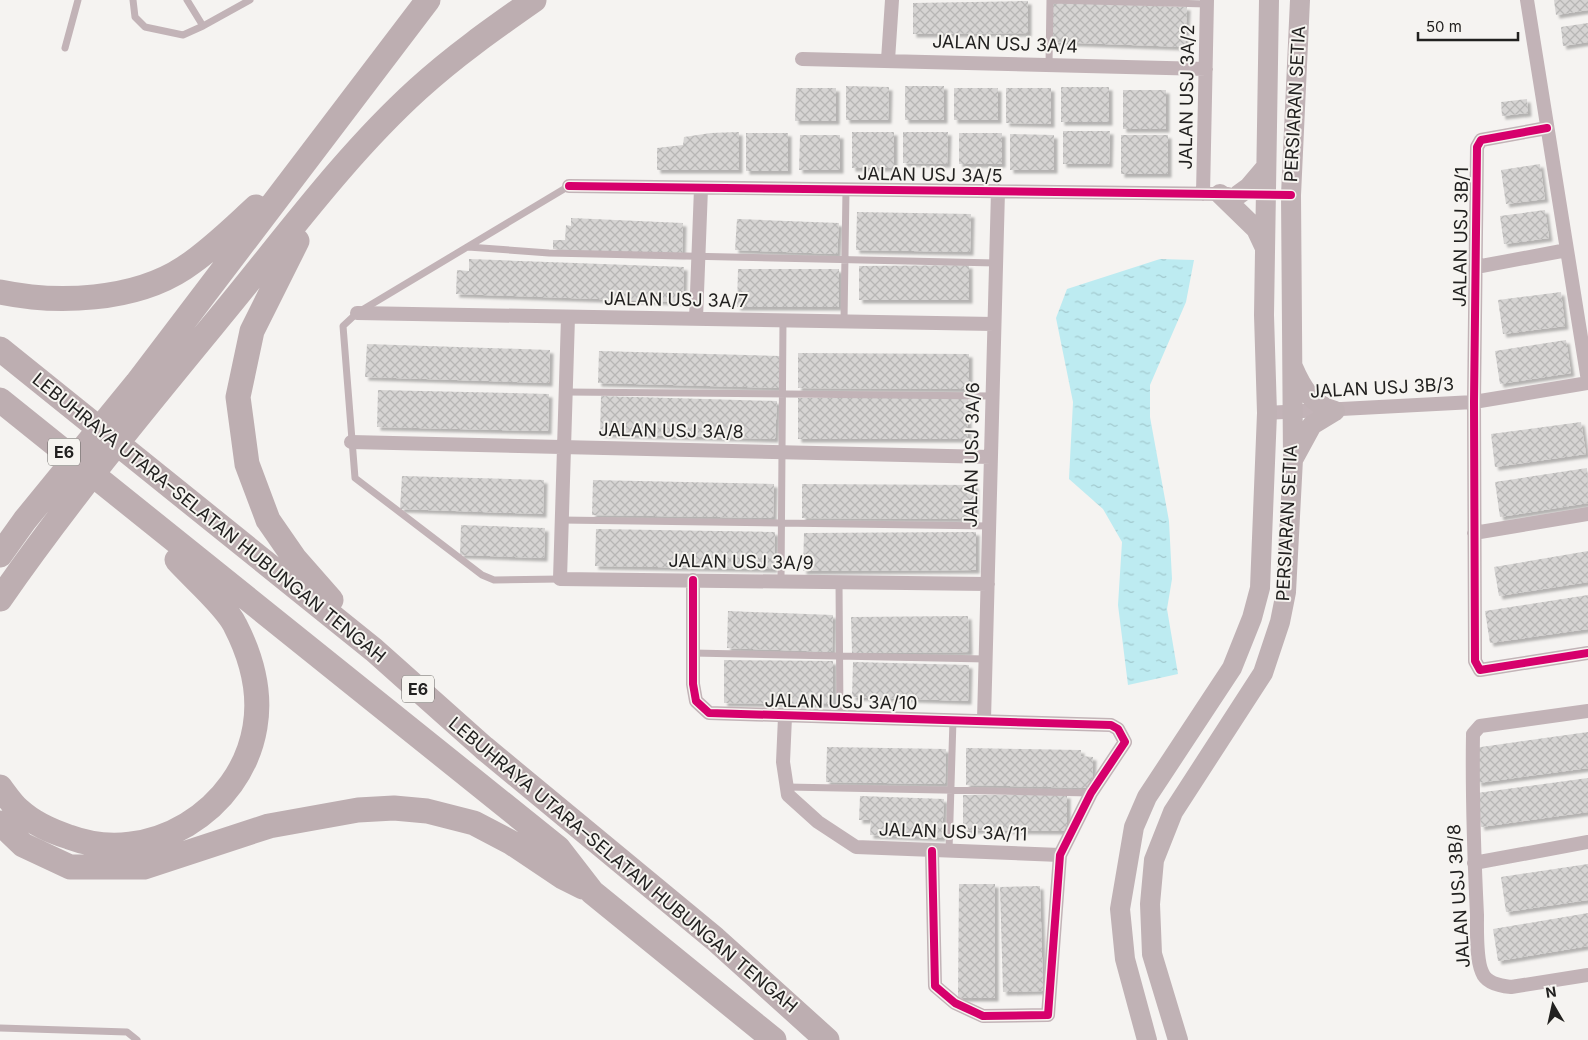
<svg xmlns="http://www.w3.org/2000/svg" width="1588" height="1040" font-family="Inter,sans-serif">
<defs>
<pattern id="water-ripples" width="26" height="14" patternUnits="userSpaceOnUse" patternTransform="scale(1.25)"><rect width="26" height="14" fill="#bdebf1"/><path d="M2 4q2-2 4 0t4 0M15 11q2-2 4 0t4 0" fill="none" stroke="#a2c9ce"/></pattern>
<pattern id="building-cross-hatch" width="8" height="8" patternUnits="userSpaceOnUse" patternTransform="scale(1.25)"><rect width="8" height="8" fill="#d6d4d3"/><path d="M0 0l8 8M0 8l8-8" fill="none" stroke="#b7b6b5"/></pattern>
<filter id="shadow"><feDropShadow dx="3.5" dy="3.5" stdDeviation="1" flood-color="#0004"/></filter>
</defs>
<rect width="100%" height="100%" fill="#f5f3f1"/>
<path fill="url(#water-ripples)" d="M1160,259L1194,260L1186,302L1150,385V417L1169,521L1172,579L1167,609L1178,674L1128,685L1118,605L1122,542L1103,509L1069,479L1073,402L1056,318L1067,289Z"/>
<path fill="url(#building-cross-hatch)" filter="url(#shadow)" d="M1554,0H1588V10L1556,15Z
M1028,1V33L913,34V3Z
M1053,2L1187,7L1185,47L1051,42Z
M1588,23V42L1563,46L1561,27Z
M846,86L889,87L888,120H846Z
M905,86H944V120H905Z
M1061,87H1109V122H1061Z
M796,88H836V121H795Z
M954,88H998V120H954Z
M1006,88H1051V124L1006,123Z
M1123,90H1166V129H1123Z
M1527,99L1528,113L1502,116L1501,102Z
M1063,131H1110L1109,164H1063Z
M739,132V170H657V148L683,145L684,137L711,133Z
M852,132H894V168H852Z
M903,132H948L947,164L903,163Z
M746,133H788V171H746Z
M959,133H1002V164H959Z
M1010,134L1054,135V170H1010Z
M800,135H840V170H799Z
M1121,135H1168V174H1121Z
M1540,164L1545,199L1506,204L1501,170Z
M1545,210L1549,238L1504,244L1500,216Z
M857,212L971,214L970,252L856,250Z
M571,218L683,223L682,255L553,249V240H565L566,225L571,226Z
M737,219L839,223L837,254L735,250Z
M469,259L684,267L683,302L456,294L457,270L469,271Z
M969,265V300H859V266Z
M738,269H839V307H737Z
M1561,292L1565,326L1503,334L1498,300Z
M1566,340L1571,373L1500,384L1495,351Z
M367,344L550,350L549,383L365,377Z
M599,351L780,356L779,388L598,383Z
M798,353L969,354V389L798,388Z
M378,390L549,394L548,431L377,427Z
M601,396L777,401L775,439L600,434Z
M798,398H968V439H798Z
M1581,422L1586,454L1495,467L1491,434Z
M1587,468L1588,503L1500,517L1495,482Z
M402,476L544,480L543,514L400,509Z
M593,480L774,484L773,518L592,515Z
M802,484L975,485V519L802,518Z
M461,525L545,528L544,558L460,555Z
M596,529L775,532L774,569L595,566Z
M976,532V570L803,571L804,533Z
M1588,551V582L1499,596L1494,567Z
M1588,595V629L1490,643L1485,611Z
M728,611L833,615L832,652L727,648Z
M968,616L969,652L852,653L851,617Z
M724,660L833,661V704L724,703Z
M853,662L969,665L968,701L852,697Z
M1588,732V768L1478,783L1474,748Z
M827,747L946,749L945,784L826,782Z
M966,748L1081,750V756L1093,757L1092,788L966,785Z
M1588,778V812L1481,827L1477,793Z
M963,795H1067V831L963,830Z
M860,796L944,799L942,838L870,835L871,820H859Z
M1588,864V900L1506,912L1501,877Z
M959,884H995V998H958Z
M1040,886L1043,991L1003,992L1000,887Z
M1588,913V946L1498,961L1493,929Z"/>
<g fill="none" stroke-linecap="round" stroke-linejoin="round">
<path stroke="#c2b3b7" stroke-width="7" d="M133,0L135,17L145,27L183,35L203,26L250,0
M187,0L203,26
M1052,0L1207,4
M65,48L78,0
M1049,65L1050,0
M468,247L549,253L996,263
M844,321L846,190
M566,392L992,396
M561,520L989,526
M560,579L494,580L482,575L355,478L343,326L357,313L569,186
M781,582L783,320
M839,582L840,717
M693,653L986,659
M787,787L1091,793
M949,851L953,720
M0,1028L127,1032L137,1040"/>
<path stroke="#c2b3b7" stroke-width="14" d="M1527,0L1588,381
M802,59L1206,69
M888,60L892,0
M1547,128L1481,140L1477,147L1474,402L1475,661L1480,670L1588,653
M569,186L1228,194
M1203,194L1207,0
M1476,267L1567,250
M357,313L994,324
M568,317L560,579L988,584
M696,319L701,188
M1267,413L1474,402L1588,383
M351,442L991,457
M1474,533L1588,514
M693,580V684L696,701L709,713L1111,725L1118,729L1125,742L1091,793L1060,855L1048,1015L983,1016L955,1003L935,986L932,851
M1588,711L1480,726L1473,734C1472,795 1474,854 1477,915C1477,929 1476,959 1482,972C1486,983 1500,986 1511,987L1588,975
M785,717L783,762L788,795L818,822L856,847L1060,855
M984,720L998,191
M1474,863L1588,842"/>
<path stroke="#c0b2b5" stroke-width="20" d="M1220,194L1256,229L1264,246
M1238,195L1249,187L1266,167
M1293,367C1302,388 1312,405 1335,411
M1294,458L1312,425L1335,411
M1147,1040L1125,959L1120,909L1134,827L1147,797L1232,668L1252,618L1260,588L1267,413L1264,315L1269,0
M1178,1040L1152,954L1150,904L1154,860L1173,812L1263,673L1280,622L1286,592L1293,459L1291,195L1300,0"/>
<path stroke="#bdaeb1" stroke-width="25" d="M297,241L252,331L238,397L247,464L268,520L295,559L331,600
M0,292C57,304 134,301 184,268C210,251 233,228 256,207
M0,349L374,650L484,748L715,939L827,1040
M0,400L558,848L592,892L774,1040
M0,555L25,520L137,383L428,0
M0,599C66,504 140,414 214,324C280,245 342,158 418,89C454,56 494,28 534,0
M0,787C6,795 12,804 19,810C34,824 51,831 69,837C149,867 241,811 255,727C261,692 251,656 235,625C226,606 192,577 177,560
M0,823L23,845L70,867H144L269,826L358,810L394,808L427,811L474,823L512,843L563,877L583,887"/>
<g stroke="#f6f4f0" stroke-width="11">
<path id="cycleway" d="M1547,128L1481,140L1477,147L1474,402L1475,661L1480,670L1588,653
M569,186L1291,195
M693,580V684L696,701L709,713L1111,725L1118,729L1125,742L1091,793L1060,855L1048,1015L983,1016L955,1003L935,986L932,851"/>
</g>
<use href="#cycleway" stroke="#d6006c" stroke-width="8"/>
</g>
<g text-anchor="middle" stroke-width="4" stroke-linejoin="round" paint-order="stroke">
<g fill="#f6f4f0" stroke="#62605e" stroke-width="1">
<rect x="48" y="438.5" width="32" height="27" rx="4"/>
<rect x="402" y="675.5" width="32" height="27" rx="4"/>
</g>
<g font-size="16" font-weight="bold" fill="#222120">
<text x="64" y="458">E6</text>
<text x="418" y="695">E6</text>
</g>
<g font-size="18" fill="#222120" stroke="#f6f4f0">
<text transform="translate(1005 44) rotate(2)" y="6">JALAN USJ 3A/4</text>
<text transform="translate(1187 97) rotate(-89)" y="6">JALAN USJ 3A/2</text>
<text transform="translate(1295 104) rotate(-87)" y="6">PERSIARAN SETIA</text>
<text transform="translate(930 175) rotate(1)" y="6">JALAN USJ 3A/5</text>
<text transform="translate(1461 237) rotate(-89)" y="6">JALAN USJ 3B/1</text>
<text transform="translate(676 300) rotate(1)" y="6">JALAN USJ 3A/7</text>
<text transform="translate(1382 388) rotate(-3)" y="6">JALAN USJ 3B/3</text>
<text transform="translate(671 431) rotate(1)" y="6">JALAN USJ 3A/8</text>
<text transform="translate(972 455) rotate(-89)" y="6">JALAN USJ 3A/6</text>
<text transform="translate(209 518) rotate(39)" y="6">LEBUHRAYA UTARA–SELATAN HUBUNGAN TENGAH</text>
<text transform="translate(1287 523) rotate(-87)" y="6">PERSIARAN SETIA</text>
<text transform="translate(741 562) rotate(1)" y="6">JALAN USJ 3A/9</text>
<text transform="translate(841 702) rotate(1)" y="6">JALAN USJ 3A/10</text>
<text transform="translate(953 832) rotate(2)" y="6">JALAN USJ 3A/11</text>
<text transform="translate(623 865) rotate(40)" y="6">LEBUHRAYA UTARA–SELATAN HUBUNGAN TENGAH</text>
<text transform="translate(1459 896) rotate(-94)" y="6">JALAN USJ 3B/8</text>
</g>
</g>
<g transform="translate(1553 1005) rotate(351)" stroke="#f6f4f0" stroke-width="4" paint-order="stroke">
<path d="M0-4L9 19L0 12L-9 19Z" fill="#222120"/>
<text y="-8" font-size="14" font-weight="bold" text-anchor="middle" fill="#222120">N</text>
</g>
<path d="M1418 32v8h100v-8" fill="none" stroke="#222120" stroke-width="2.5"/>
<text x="1426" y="32" font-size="15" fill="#222120" stroke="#f6f4f0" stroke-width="4" paint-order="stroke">50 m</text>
</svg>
